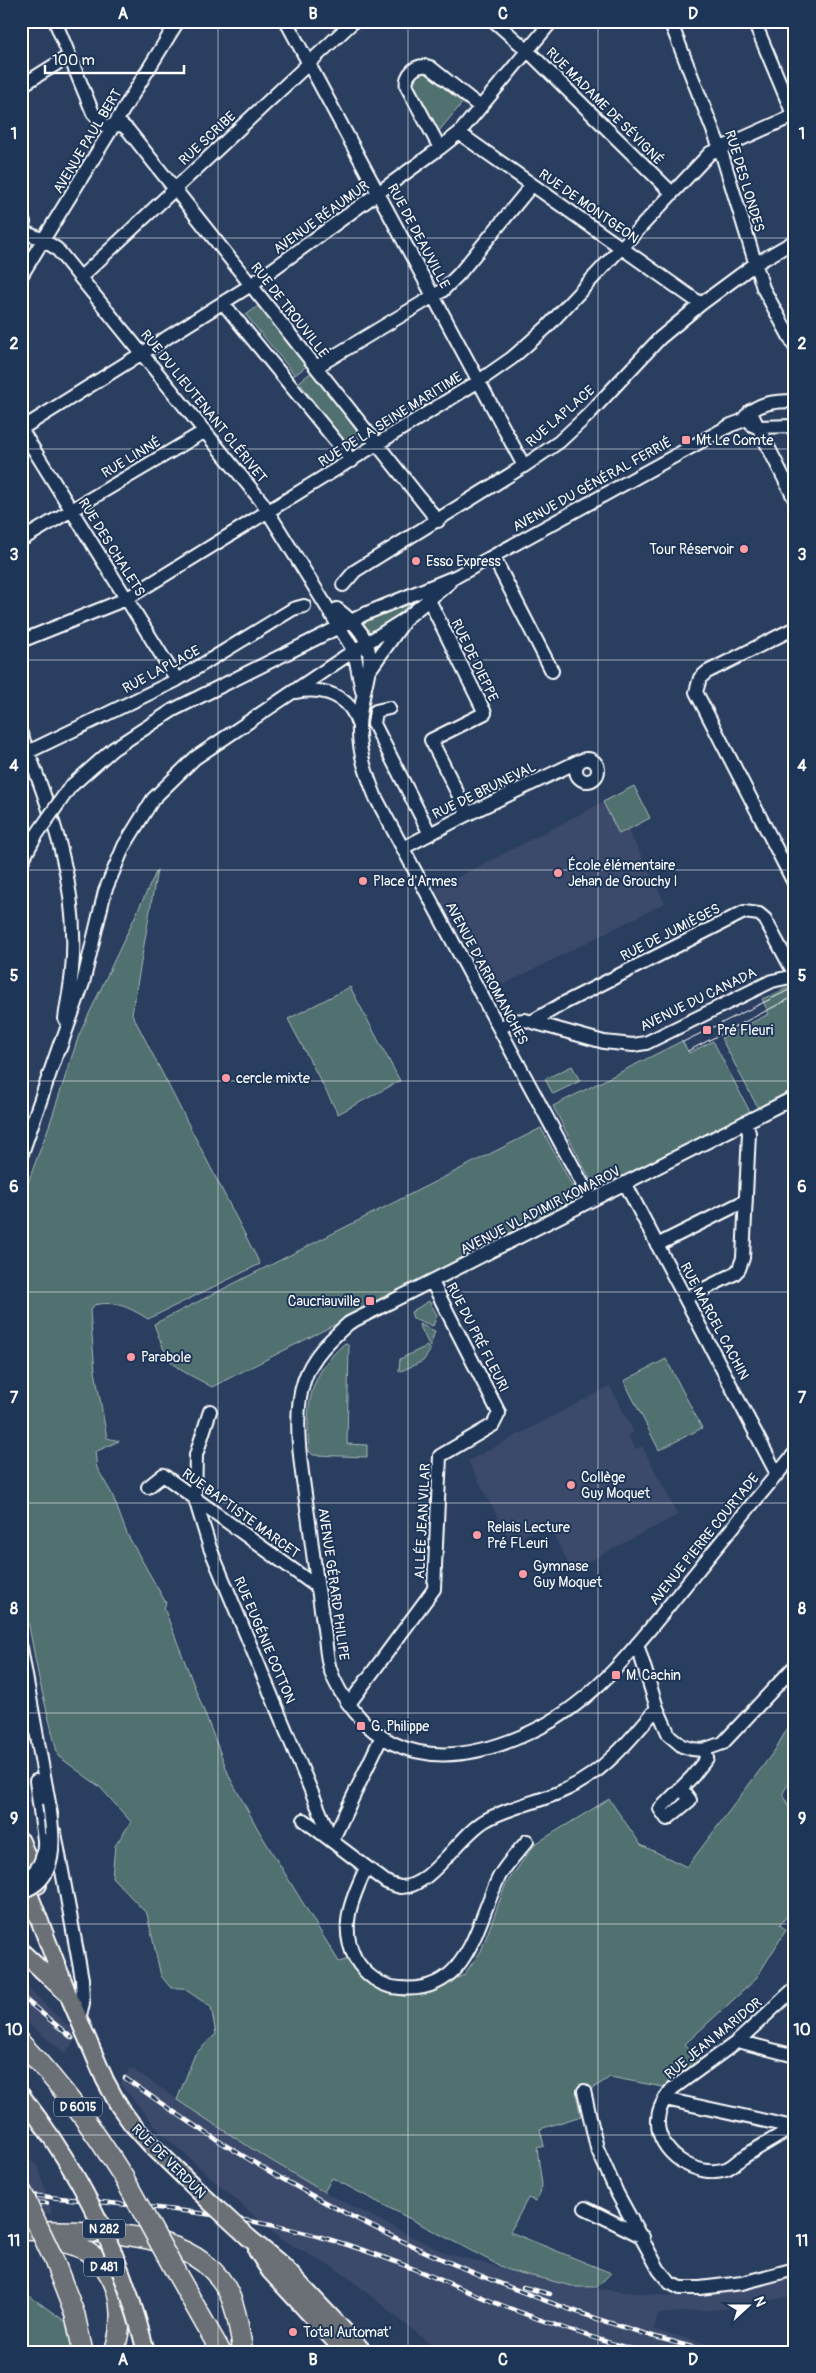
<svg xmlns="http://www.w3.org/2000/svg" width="816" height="2373" font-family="Pangolin,sans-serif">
<rect width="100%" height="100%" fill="#2a3e60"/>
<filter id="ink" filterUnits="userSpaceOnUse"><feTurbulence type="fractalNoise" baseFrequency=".02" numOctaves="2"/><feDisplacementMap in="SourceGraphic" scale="10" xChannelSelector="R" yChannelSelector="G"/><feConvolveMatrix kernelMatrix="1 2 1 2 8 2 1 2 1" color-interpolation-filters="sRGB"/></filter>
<g filter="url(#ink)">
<path fill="#3a486b" d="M634,786L650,818L629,831L665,903L503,985L490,978L468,951L435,889Z
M610,1386L634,1432L628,1436L636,1449L642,1446L678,1515L572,1570L547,1523L511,1543L468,1461Z
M21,1982L79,2036L65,2053L21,2018Z
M131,2068L257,2152L324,2192L445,2253L576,2287L671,2296L713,2294L753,2288L795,2277V2298L793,2296L723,2309L658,2314L654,2330L741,2352H434L431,2345L341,2272L280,2239L162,2134L120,2084Z
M21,2153L38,2166L53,2214L21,2212Z"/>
<path fill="#51706f" stroke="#a8b8b7" d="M426,69L464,101L438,132L411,83L418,71Z
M258,306L308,365L295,375L246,315Z
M313,371L361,437L348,446L299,382Z
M451,580L370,635L363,622Z
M634,786L650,818L619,834L603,802Z
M157,870L132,1014L260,1264L148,1319C130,1308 116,1300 94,1305L90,1311L91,1324L95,1371L107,1438L119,1441L95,1452L97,1468L112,1494L127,1534L166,1603L164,1608L230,1778L259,1831L339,1962L352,1958L374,1980L444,1984L464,1975L481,1951L506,1884L535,1844L609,1799L641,1845L687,1867L775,1750L795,1715V1772L783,1793L790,1810L795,1815V1906L780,1925L786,1930L755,1980L685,2044L703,2062L663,2087L610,2077L577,2099L581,2116L540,2129L544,2146L537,2148L542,2185L536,2201L528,2198L510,2232L611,2273L597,2287H576L508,2270L332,2178L324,2192L257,2152L177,2100L195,2054L216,2034L211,2007L183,1988H171L161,1976L147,1914L112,1877L115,1846L131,1822L100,1787L58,1756L39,1679L21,1584V1201L49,1126L79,1035Z
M795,985V1089L758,1108L721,1038L769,1014L762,999Z
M350,987L400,1081L338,1114L288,1019Z
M682,1041L689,1053L713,1041L750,1112L596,1191L553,1106Z
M572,1066L580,1081L553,1094L545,1079Z
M541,1128L580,1200L212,1387C171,1364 171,1371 154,1324Z
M429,1301L437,1315L433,1326L413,1318L411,1312Z
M419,1324L435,1331L430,1347Z
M345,1343L349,1346L347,1444L367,1445V1457L313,1455L309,1451C306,1404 308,1376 345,1343Z
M427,1346L430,1351L423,1361L399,1372L400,1359Z
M666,1359L702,1428L659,1450L624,1381Z
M21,2290L69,2324L73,2352H21Z"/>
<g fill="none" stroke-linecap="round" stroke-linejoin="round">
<g stroke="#fff" stroke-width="16">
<path id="minor" d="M55,21L93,113L105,126L122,125L128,130L438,521
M286,21L524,466
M494,21L527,50L672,193
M670,21L720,148L763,288L795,347
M754,21L795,119
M21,86L69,56
M459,133L701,304
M440,148L407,87C404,75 417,62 430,67L479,106
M21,216L24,222L21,228
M21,231L42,239L57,249L262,502L354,651L362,691
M21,276L178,21
M81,277L354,21
M223,303L352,461
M316,367L442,291L459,274L532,185
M750,411L795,500
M745,417C758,402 776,401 795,401
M752,425L757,427L795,426
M21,429L251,285L440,148L459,133L552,21
M21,429L177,680
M21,540L205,431
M493,556L552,671
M343,585L355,571L524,466L559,442L588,415L660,338L701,304L755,264L795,241
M429,600L485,713L431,740L468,814
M337,609C392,650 361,673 359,727C358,751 367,776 376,798L591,1200
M795,628L707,672L700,678L696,692L795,885
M21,641L126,599L479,381L512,358L546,328L710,153L795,115
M371,668L403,623
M295,692C323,687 350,695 358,724
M389,708L376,711L374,724L430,834
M21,734C51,809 80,887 72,970C71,986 67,1002 65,1019
M28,752L177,680L293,609L304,606
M576 770a11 11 0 1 1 22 0a11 11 0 1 1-22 0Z
M70,787L113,749L173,710L367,613L457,576L731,425L742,421
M403,848L468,814L579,761
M21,863L35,837
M533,1021L562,1004L744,912L759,914L765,919L795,975
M499,1028L514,1021L525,1020L604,1042L633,1045L646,1043L772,981L795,976
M60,1048L83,983L105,891L124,846L153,799L195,758L346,656L405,619L449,583
M795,1097L349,1323C330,1340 312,1356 304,1381C290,1422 305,1487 310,1530C314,1563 319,1596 324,1629C326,1642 326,1656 330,1669C335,1684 344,1699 355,1712C404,1773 479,1759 541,1727C599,1697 640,1641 680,1592C718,1545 756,1499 795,1453
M21,1156L61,1041
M625,1183L777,1474
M657,1245L745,1201
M686,1298L734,1274L739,1269L743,1258L749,1133L746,1122
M210,1411L196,1455L195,1499L210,1548L332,1841
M148,1487L163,1475L317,1587
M637,1644L657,1708L669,1735L682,1746L692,1749L703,1750L723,1743L795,1666
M21,1648L51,1814
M349,1704L434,1589L440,1456L493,1425L499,1413L432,1282
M36,1781L44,1840
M681,1788L690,1800L667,1819L660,1809L692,1777L707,1758L703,1750
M304,1820L386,1882C390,1884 396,1886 400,1887C430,1889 459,1835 486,1820C511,1806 541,1802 567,1789C604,1772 631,1739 657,1708
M55,1833L82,1979L83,2003L80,2015
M332,1841L381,1738
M366,1868C352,1898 339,1927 355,1958C365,1975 381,1987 400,1988C469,1995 476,1923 499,1877C506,1864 518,1852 527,1841
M795,1988L738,2041L672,2089C665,2098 658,2108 658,2120C656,2152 696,2179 726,2169C732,2167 737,2161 742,2158C759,2147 777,2137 795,2126
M738,2041L795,2056
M584,2091L597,2148L617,2193L659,2270L670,2283L680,2288H700L742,2283L795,2269
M665,2099L793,2127
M585,2208L643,2237"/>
</g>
<g stroke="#fff" stroke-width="20">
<path id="major" d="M21,1841L38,1885
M21,1873L68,1994L105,2080L119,2106L132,2124L151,2145L210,2202
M21,1951L65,1992
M21,2095L38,2118
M249,2238L281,2264L364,2352
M257,2251L270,2271L345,2352"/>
</g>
<g stroke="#fff" stroke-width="22">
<path id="highway" d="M21,2043C63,2087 92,2127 124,2178
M21,2230C85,2233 187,2225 225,2286C237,2306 239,2330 243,2352
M47,2241C110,2242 132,2299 114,2352
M53,2258L75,2315L83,2352
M174,2269L221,2352"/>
</g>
<use href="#minor" stroke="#1d3557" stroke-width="12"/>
<use href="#major" stroke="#6b7074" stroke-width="16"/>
<use href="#highway" stroke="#6b7074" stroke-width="19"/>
<path stroke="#fff" stroke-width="1" d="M683,1042L795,987
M688,1051L795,996"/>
<g stroke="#fff" stroke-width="4.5">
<path id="rail" d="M21,1996L72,2038
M125,2078C302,2205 498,2297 710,2352
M21,2194C120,2205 233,2211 328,2239C384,2255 438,2279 491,2301C541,2321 591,2338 642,2352
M21,2202L47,2203
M523,2287L550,2294"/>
</g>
<use href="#rail" stroke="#1d3557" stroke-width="2.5" stroke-dasharray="8" stroke-linecap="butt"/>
<g stroke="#fff" stroke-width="16" stroke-linecap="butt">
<path id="minor-bridge" d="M35,837L70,787
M21,1882C38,1872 45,1859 44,1840
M21,1892C61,1880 53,1836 49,1803"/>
</g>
<g stroke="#fff" stroke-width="20" stroke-linecap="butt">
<path id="major-bridge" d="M38,2118C89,2189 125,2267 146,2352
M210,2202L249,2238"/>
</g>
<g stroke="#fff" stroke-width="22" stroke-linecap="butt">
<path id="highway-bridge" d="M124,2178L174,2269
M21,2190L53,2258"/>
</g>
<use href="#minor-bridge" stroke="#1d3557" stroke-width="12"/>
<use href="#major-bridge" stroke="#6b7074" stroke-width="16"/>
<use href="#highway-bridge" stroke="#6b7074" stroke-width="19"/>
</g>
</g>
<path fill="none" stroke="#fff" stroke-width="1" stroke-opacity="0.55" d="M218,21V2352M408,21V2352M598,21V2352M21,238H795M21,449H795M21,660H795M21,870H795M21,1081H795M21,1292H795M21,1503H795M21,1713H795M21,1924H795M21,2135H795"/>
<g fill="#ff9aa2" stroke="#1d3557" stroke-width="2">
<rect x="681" y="435" width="10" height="10" rx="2.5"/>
<circle cx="744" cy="549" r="5"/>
<circle cx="416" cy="561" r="5"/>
<circle cx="558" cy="873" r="5"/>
<circle cx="363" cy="881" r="5"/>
<rect x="702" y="1025" width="10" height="10" rx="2.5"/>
<circle cx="226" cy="1078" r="5"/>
<rect x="365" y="1296" width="10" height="10" rx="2.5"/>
<circle cx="131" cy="1357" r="5"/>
<circle cx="571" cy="1485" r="5"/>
<circle cx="477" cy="1535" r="5"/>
<circle cx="523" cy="1574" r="5"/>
<rect x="611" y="1670" width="10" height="10" rx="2.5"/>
<rect x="356" y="1721" width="10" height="10" rx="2.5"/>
<circle cx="293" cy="2332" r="5"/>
</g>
<g text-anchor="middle" stroke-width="4" stroke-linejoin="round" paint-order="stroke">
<g fill="#1d3557" stroke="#bbc2cd" stroke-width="1">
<rect x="54" y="2097.5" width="48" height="19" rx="4"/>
<rect x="83" y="2219.5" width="42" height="19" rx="4"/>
<rect x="84" y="2257.5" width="40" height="19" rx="4"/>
</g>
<g font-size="12" font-weight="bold" fill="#fff">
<text x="78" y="2111">D 6015</text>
<text x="104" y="2233">N 282</text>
<text x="104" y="2271">D 481</text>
</g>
<g font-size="14" fill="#fff" stroke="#1d3557">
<text transform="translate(605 106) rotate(45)" y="5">RUE MADAME DE SÉVIGNÉ</text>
<text transform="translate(207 138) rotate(-43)" y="5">RUE SCRIBE</text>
<text transform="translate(87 141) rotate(-59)" y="5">AVENUE PAUL BERT</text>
<text transform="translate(745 181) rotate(73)" y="5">RUE DES LONDES</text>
<text transform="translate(589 206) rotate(35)" y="5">RUE DE MONTGEON</text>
<text transform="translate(321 217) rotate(-36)" y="5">AVENUE RÉAUMUR</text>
<text transform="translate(419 236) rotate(62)" y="5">RUE DE DEAUVILLE</text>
<text transform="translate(290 310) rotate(52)" y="5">RUE DE TROUVILLE</text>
<text transform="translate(204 406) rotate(51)" y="5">RUE DU LIEUTENANT CLÉRIVET</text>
<text transform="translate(560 416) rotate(-41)" y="5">RUE LAPLACE</text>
<text transform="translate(390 419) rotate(-32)" y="5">RUE DE LA SEINE MARITIME</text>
<text transform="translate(131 457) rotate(-31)" y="5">RUE LINNÉ</text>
<text transform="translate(592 484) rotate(-29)" y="5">AVENUE DU GÉNÉRAL FERRIÉ</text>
<text transform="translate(112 547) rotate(58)" y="5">RUE DES CHALETS</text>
<text transform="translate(475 660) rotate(64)" y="5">RUE DE DIEPPE</text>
<text transform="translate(161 669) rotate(-28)" y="5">RUE LAPLACE</text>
<text transform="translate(484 790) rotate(-26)" y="5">RUE DE BRUNEVAL</text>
<text transform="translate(670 932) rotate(-27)" y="5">RUE DE JUMIÈGES</text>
<text transform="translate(487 973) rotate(62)" y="5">AVENUE D'ARROMANCHES</text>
<text transform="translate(698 999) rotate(-26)" y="5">AVENUE DU CANADA</text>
<text transform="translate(540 1210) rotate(-27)" y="5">AVENUE VLADIMIR KOMAROV</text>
<text transform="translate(715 1321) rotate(62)" y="5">RUE MARCEL CACHIN</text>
<text transform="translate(478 1337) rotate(63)" y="5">RUE DU PRÉ FLEURI</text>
<text transform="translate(241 1513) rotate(36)" y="5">RUE BAPTISTE MARCET</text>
<text transform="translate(422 1521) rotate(-87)" y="5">ALLÉE JEAN VILAR</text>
<text transform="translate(704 1539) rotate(-51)" y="5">AVENUE PIERRE COURTADE</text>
<text transform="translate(334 1584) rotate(82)" y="5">AVENUE GÉRARD PHILIPE</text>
<text transform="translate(265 1640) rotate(67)" y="5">RUE EUGÉNIE COTTON</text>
<text transform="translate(713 2038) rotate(-39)" y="5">RUE JEAN MARIDOR</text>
<text transform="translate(169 2161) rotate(45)" y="5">RUE DE VERDUN</text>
</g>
<g font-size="14" fill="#fff" stroke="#1d3557" text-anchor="start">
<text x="696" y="445">Mt Le Comte</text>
<text x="734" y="554" text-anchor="end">Tour Réservoir</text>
<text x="426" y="566">Esso Express</text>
<text x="568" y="870">École élémentaire<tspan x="568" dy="16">Jehan de Grouchy I</tspan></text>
<text x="373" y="886">Place d'Armes</text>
<text x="717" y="1035">Pré Fleuri</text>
<text x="236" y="1083">cercle mixte</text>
<text x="360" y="1306" text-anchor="end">Caucriauville</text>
<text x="141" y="1362">Parabole</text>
<text x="581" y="1482">Collège<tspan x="581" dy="16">Guy Moquet</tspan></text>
<text x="487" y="1532">Relais Lecture<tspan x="487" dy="16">Pré FLeuri</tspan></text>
<text x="533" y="1571">Gymnase<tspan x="533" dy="16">Guy Moquet</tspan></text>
<text x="626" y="1680">M. Cachin</text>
<text x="371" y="1731">G. Philippe</text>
<text x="303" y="2337">Total Automat'</text>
</g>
</g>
<rect width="816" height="2373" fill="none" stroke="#1d3557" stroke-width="55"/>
<g transform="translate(748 2306) rotate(69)" stroke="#1d3557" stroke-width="4" paint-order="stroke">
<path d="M0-4L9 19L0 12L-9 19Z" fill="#ffffff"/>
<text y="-8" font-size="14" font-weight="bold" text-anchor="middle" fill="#ffffff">N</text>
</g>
<path d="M45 65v8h139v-8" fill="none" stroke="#ffffff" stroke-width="2.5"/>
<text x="52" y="65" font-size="15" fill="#ffffff" stroke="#1d3557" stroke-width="4" paint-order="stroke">100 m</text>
<rect x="28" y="28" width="760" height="2318" fill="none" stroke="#fff" stroke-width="2"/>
<g font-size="16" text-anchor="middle" font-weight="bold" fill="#fff">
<text x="123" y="19">A</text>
<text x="313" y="19">B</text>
<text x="503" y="19">C</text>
<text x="693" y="19">D</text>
<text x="14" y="139">1</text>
<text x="802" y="139">1</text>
<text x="14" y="349">2</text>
<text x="802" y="349">2</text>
<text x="14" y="560">3</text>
<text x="802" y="560">3</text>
<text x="14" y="771">4</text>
<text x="802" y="771">4</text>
<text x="14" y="981">5</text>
<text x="802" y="981">5</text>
<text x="14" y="1192">6</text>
<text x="802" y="1192">6</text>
<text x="14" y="1403">7</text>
<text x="802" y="1403">7</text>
<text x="14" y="1614">8</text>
<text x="802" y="1614">8</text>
<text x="14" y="1824">9</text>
<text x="802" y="1824">9</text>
<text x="14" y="2035">10</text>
<text x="802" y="2035">10</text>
<text x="14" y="2246">11</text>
<text x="802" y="2246">11</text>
<text x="123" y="2365">A</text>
<text x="313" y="2365">B</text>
<text x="503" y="2365">C</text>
<text x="693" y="2365">D</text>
</g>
</svg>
